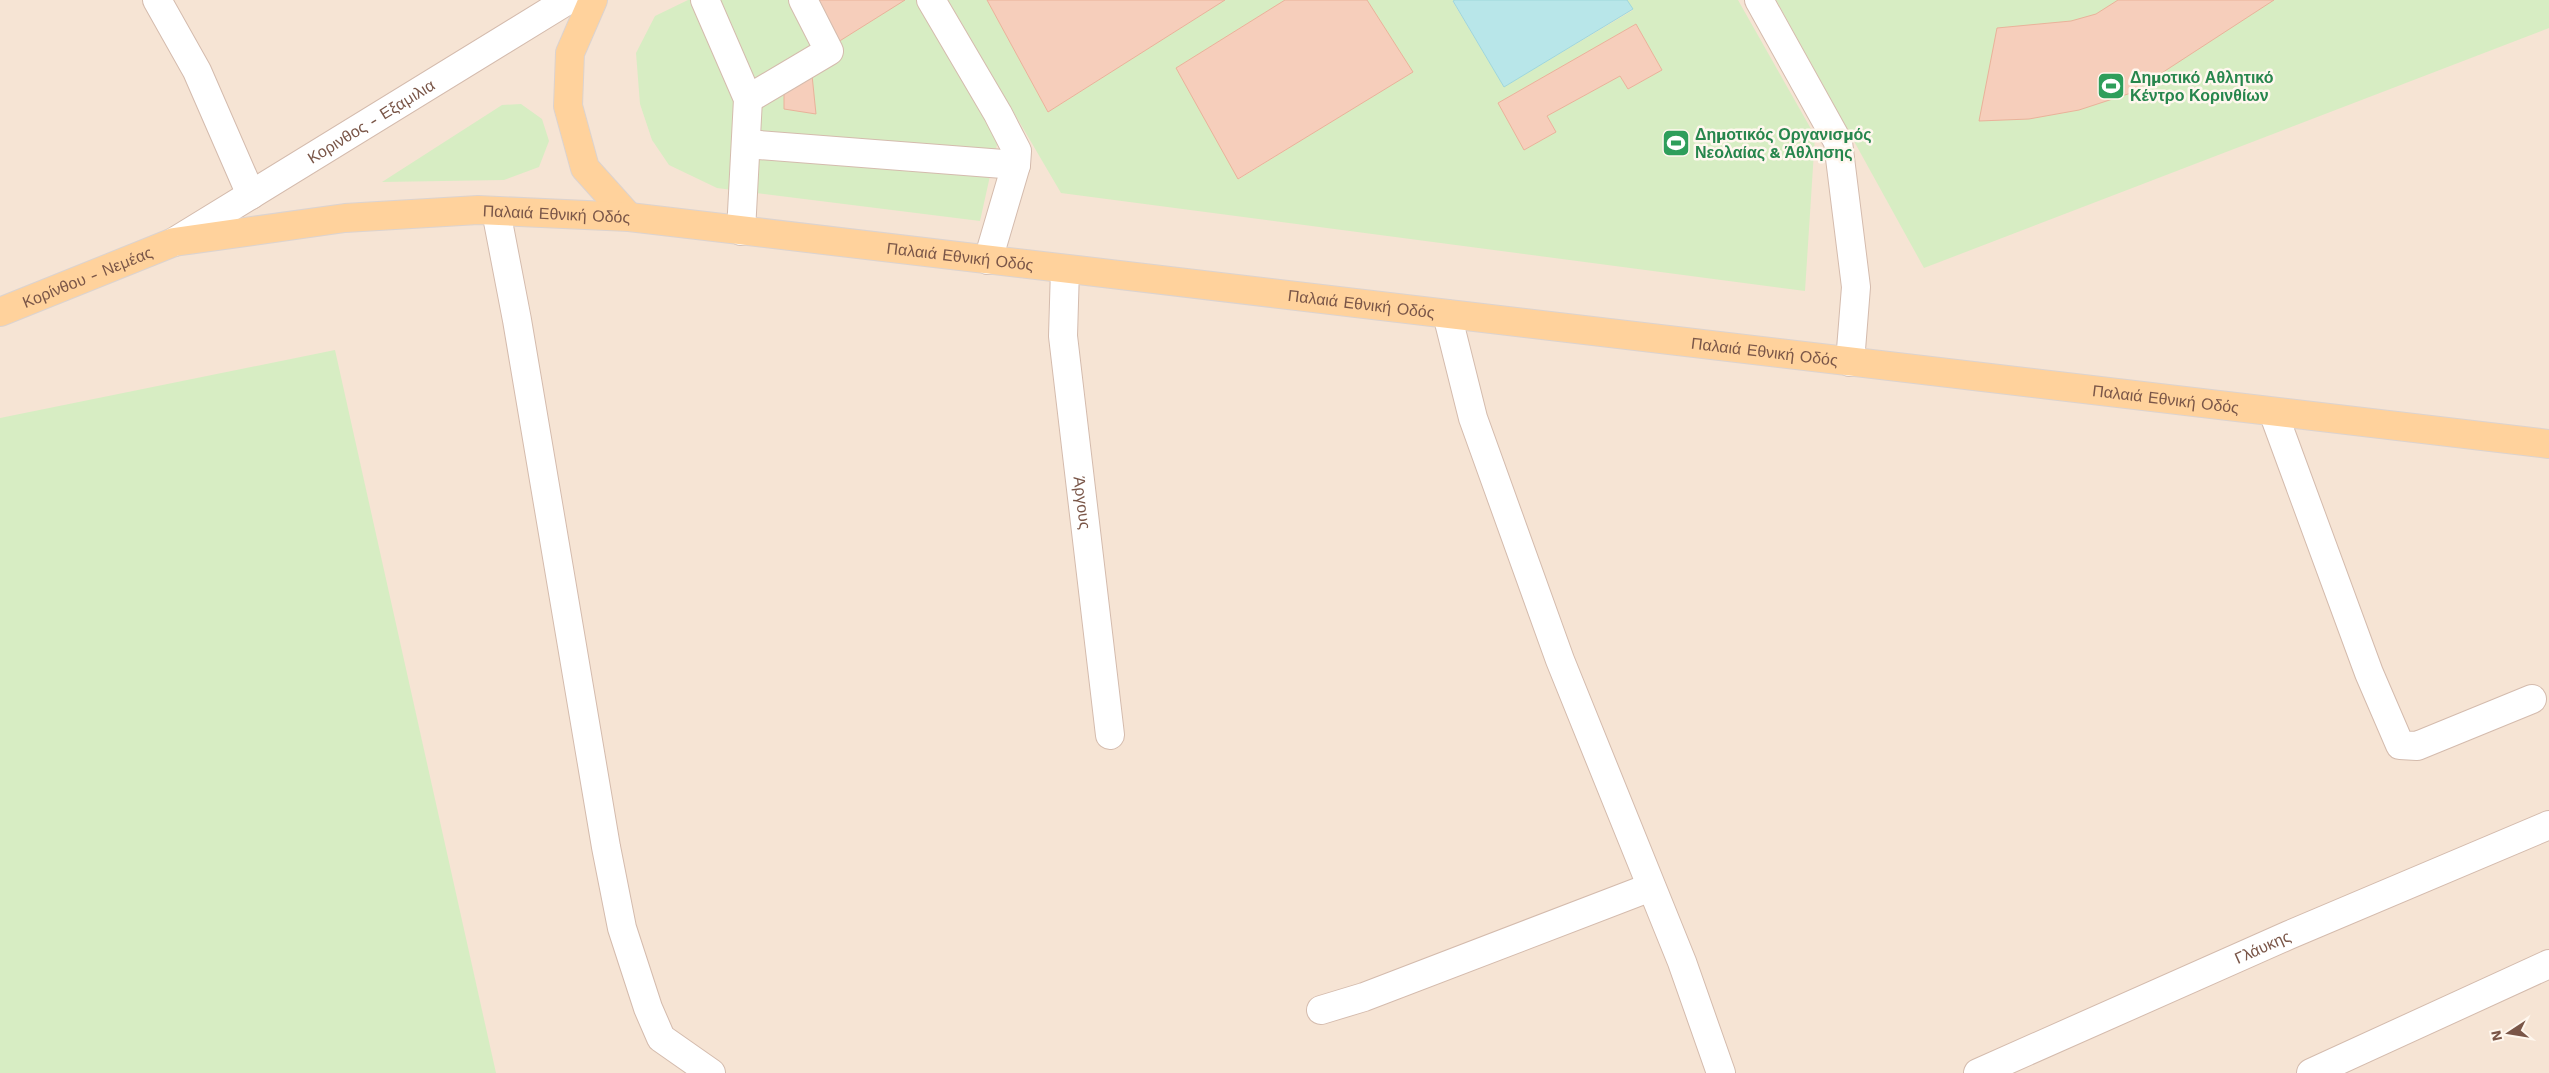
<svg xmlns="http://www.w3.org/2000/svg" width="2549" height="1073" font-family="'Work Sans',sans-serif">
<rect width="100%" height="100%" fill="#fef3e6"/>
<path fill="#f6e4d4" d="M0,0H2549V1073H0Z"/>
<path fill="#d7edc3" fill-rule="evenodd" d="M688,0H916L998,140L980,221L717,188L669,165L652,140L640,104L636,53L655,16Z
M948,0H987L1048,112L1225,0H1285L1176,68L1239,179L1412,72L1367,0H1455L1453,2L1504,87L1633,10L1627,0H1738L1815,136L1805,291L1061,193ZM1636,24L1662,70L1628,89L1620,76L1547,116L1556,132L1524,150L1498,103Z
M1776,0H2549V28L1924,268Z
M521,104L542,119L549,141L539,167L504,180L382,182L502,105Z
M335,350L496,1073H0V418Z"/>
<path fill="#b8e6e9" stroke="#9ed7dc" d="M1455,0H1627L1633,9L1504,87L1453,1Z"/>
<path fill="#f6cebb" stroke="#e9b29a" d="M814,0H905L838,42Z
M987,0H1225L1048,112Z
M1285,0H1367L1413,72L1238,179L1176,68Z
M2118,0H2274L2131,93L2079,110L2029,119L1979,121L1997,28L2071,21L2096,14Z
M1636,24L1662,70L1628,89L1620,76L1547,116L1556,132L1524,150L1498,103Z
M812,75L816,114L784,109V91Z"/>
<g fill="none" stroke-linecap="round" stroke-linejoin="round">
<g stroke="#d4bbad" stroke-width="30">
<g id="minor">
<path d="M157,0L197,71L251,195"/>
<path d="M705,0L748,99L741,231"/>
<path d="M931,0L998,114L1017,151L1016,165L988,260"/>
<path d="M1759,0L1838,142L1856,287L1850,362"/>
<path d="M748,99L829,51L803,0"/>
<path d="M746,144L1016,165"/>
<path d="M496,211L517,320L606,847L622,928L648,1008L661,1038L711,1073"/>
<path id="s1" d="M174,242L568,0"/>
<path id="s2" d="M1065,269L1063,336L1110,735"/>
<path d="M1447,314L1473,418L1560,660L1682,962L1721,1073"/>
<path d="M2273,412L2369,673L2400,745L2417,746L2532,699"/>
<path d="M1321,1010L1364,997L1651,887"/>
<path id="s3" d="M1978,1073L2289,935L2549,825"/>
<path d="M2311,1073L2549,964"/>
</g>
</g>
<g stroke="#dcd3cf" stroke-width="30">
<g id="major">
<path d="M593,0L570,53L568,106L585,168L629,217"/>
<path id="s4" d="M0,312L174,242L345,218L478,210L629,217L2549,444"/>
</g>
</g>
<use href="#minor" stroke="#fff" stroke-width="28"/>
<use href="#major" stroke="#ffd29c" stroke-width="28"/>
</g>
<defs>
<g id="stadium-square" transform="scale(1.4375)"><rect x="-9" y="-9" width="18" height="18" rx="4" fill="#2e9e5b" stroke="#fff7ee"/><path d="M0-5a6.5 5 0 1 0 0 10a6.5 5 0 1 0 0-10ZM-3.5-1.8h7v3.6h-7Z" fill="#fff"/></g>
</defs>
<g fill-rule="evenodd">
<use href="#stadium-square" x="2111" y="86"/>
<use href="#stadium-square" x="1676" y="143"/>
</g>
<g text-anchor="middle" stroke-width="5" stroke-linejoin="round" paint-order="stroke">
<g font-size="16" font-weight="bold" fill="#27864d" stroke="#fff7ee" text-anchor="start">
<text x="2130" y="83">Δημοτικό Αθλητικό<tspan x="2130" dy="18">Κέντρο Κορινθίων</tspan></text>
<text x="1695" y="140">Δημοτικός Οργανισμός<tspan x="1695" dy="18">Νεολαίας &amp; Άθλησης</tspan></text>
</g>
<g font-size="16" fill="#7a5648" stroke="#fff7ee">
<text dy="6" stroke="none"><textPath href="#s1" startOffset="231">Κορινθος - Εξαμιλια</textPath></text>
<text dy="6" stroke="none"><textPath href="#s4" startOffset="572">Παλαιά Εθνική Οδός</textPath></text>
<text dy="6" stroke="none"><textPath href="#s4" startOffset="978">Παλαιά Εθνική Οδός</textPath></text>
<text dy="6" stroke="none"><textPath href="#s4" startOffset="94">Κορίνθου - Νεμέας</textPath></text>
<text dy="6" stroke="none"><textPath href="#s4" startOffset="1382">Παλαιά Εθνική Οδός</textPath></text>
<text dy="6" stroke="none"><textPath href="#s4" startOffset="1788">Παλαιά Εθνική Οδός</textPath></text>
<text dy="6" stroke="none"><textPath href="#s4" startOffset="2192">Παλαιά Εθνική Οδός</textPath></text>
<text dy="6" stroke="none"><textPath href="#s2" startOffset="235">Άργους</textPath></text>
<text dy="6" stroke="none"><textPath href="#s3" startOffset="311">Γλάυκης</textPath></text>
</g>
</g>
<g transform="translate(2509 1033) rotate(258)" stroke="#fff7ee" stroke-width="4" paint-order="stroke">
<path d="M0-4L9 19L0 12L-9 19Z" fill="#7a5648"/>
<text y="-8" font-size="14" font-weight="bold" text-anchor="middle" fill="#7a5648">N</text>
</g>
</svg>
